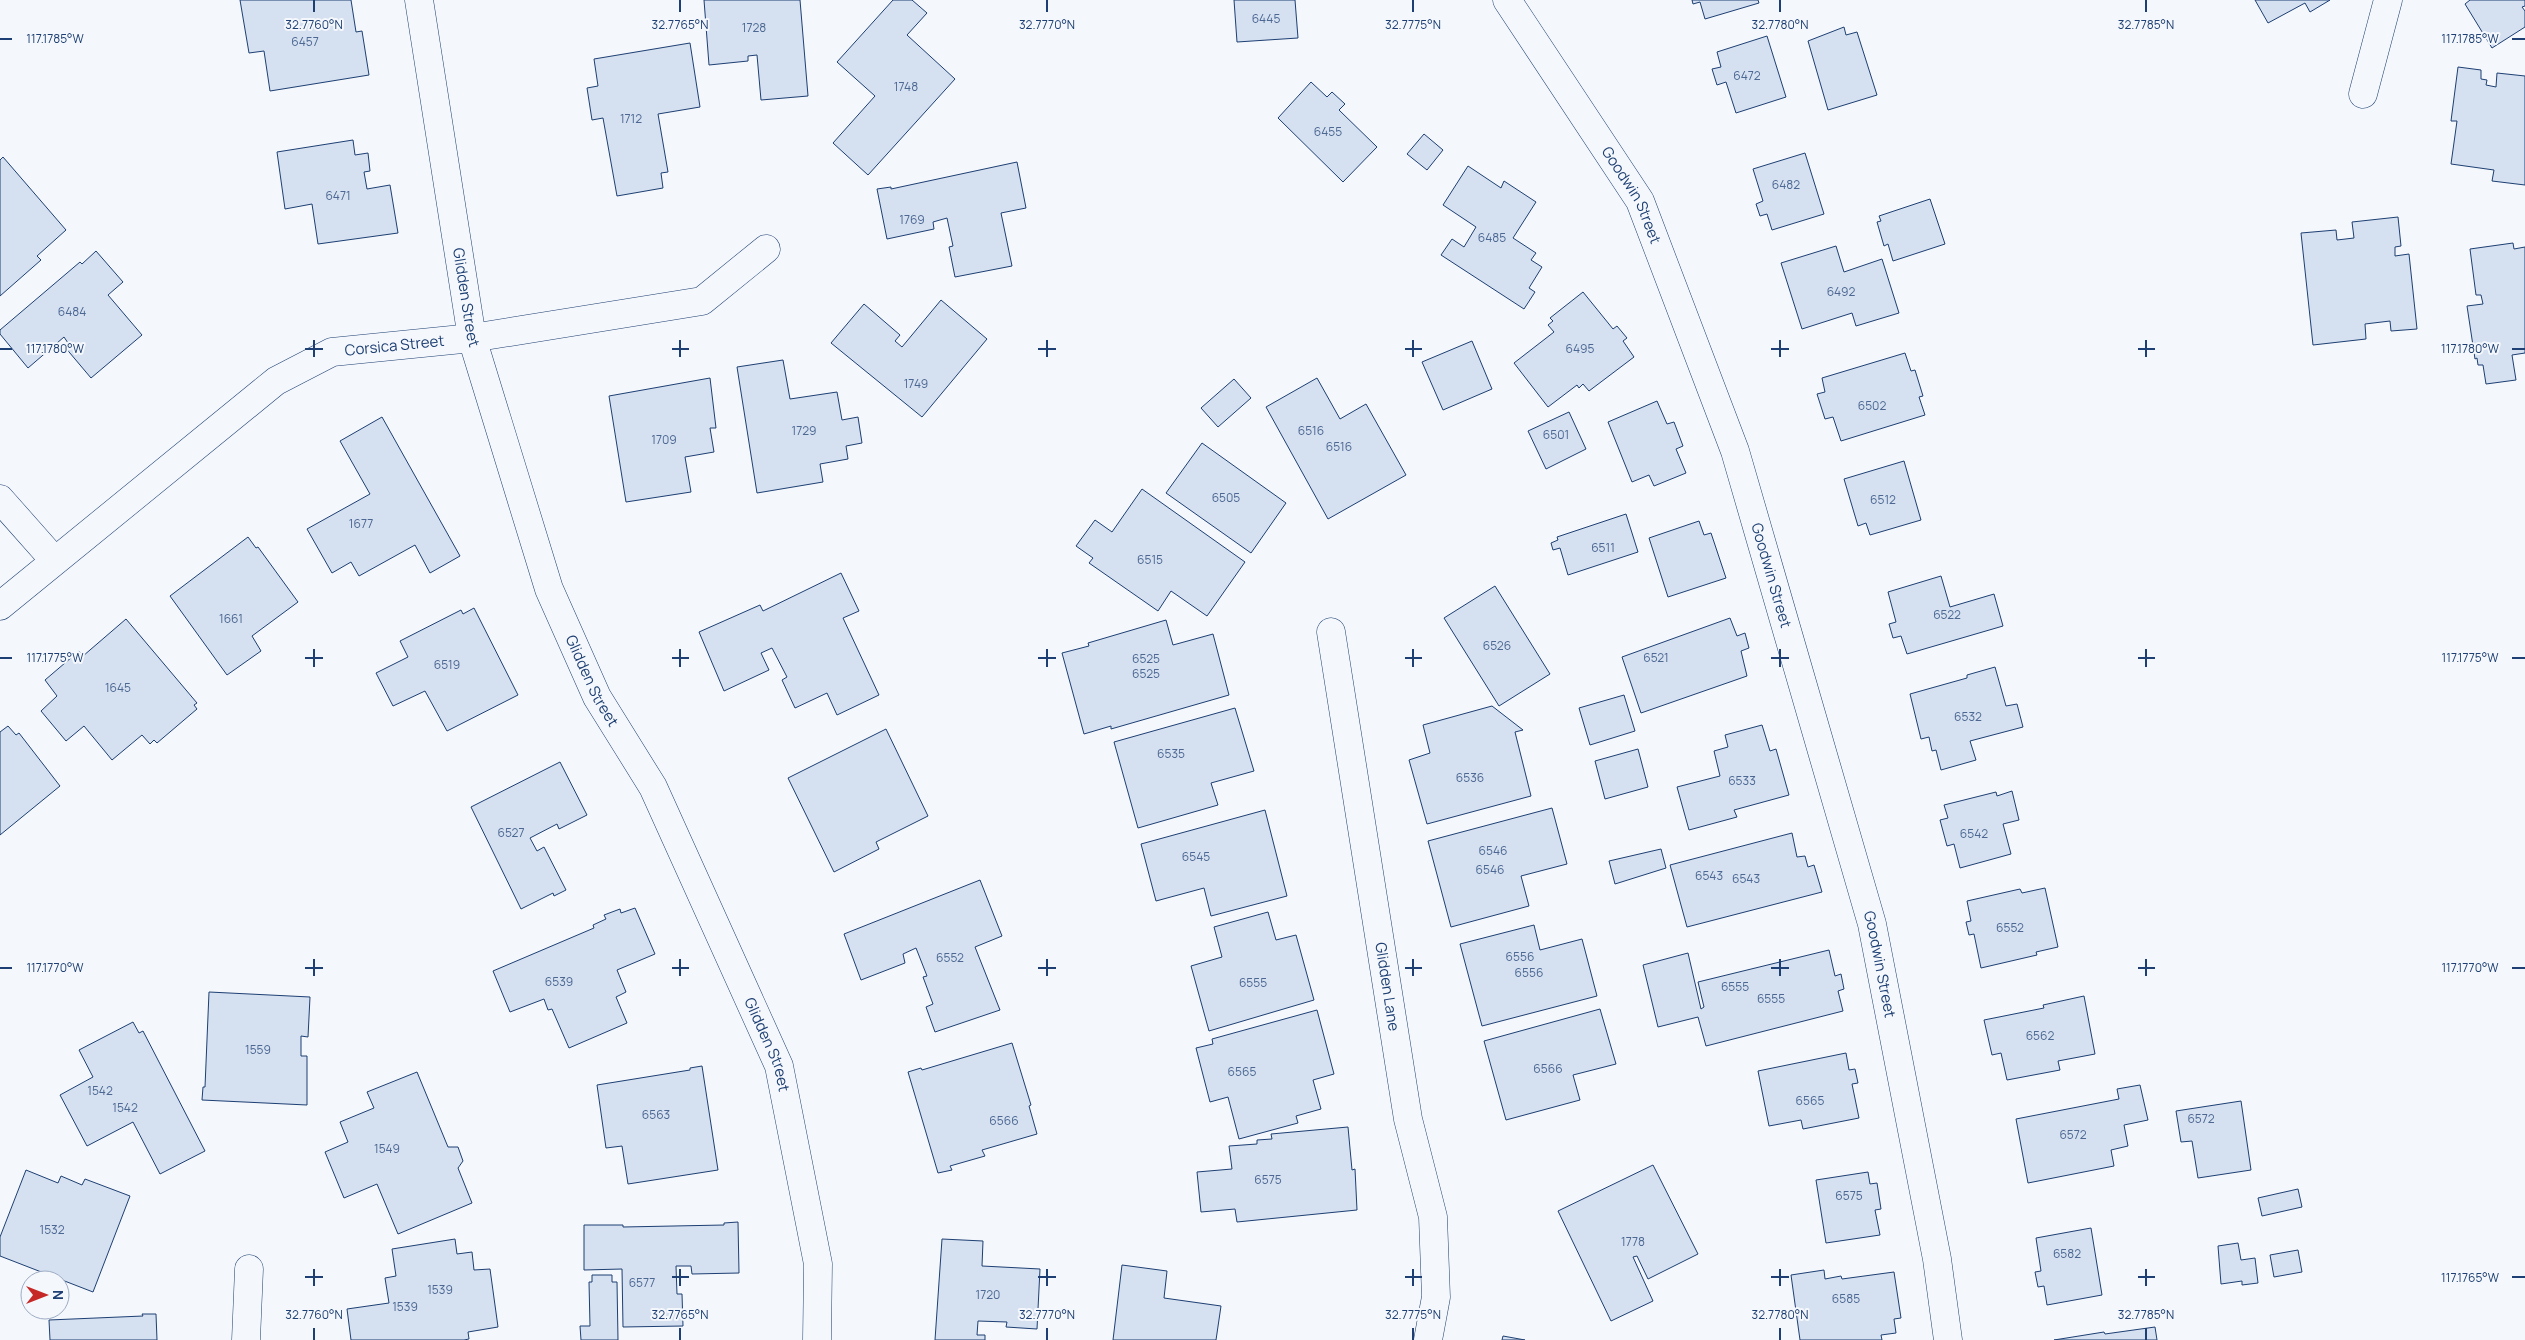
<svg xmlns="http://www.w3.org/2000/svg" width="2525" height="1340" font-family="Manrope,sans-serif">
<rect width="100%" height="100%" fill="#f4f7fb"/>
<path fill="#d5e0f0" stroke="#1d3f73" d="M240,0H351L356,32L362,31L369,75L270,91L264,51L249,53Z
M704,0H800L808,96L761,100L757,55L748,56V61L709,65Z
M893,0H912L927,13L907,35L955,79L868,175L833,143L875,96L837,62Z
M1234,0H1295L1298,38L1237,42Z
M1692,0H1758L1759,3L1705,19L1700,2L1693,4Z
M2255,0H2330L2310,12L2305,3L2268,23Z
M2470,0H2525V6L2522,7L2525,11V27L2492,48L2465,4Z
M1844,27L1846,35L1857,32L1877,95L1828,110L1808,41Z
M1767,36L1786,97L1736,113L1726,82L1717,85L1712,69L1721,67L1717,52Z
M690,43L700,107L658,114L668,172L661,173L663,188L617,196L603,118L592,120L587,88L598,86L594,59Z
M2458,67L2481,70V79L2487,80L2486,85L2496,87L2497,73L2525,76V185L2492,181L2494,170L2451,164L2457,121H2451Z
M1311,82L1327,97L1332,92L1345,104L1339,110L1377,147L1343,182L1278,118Z
M1424,134L1443,150L1427,170L1407,154Z
M353,140L355,155L368,153L370,171L364,172L367,189L390,185L398,233L318,244L312,204L285,209L277,152Z
M1805,153L1824,214L1772,230L1767,214L1760,216L1756,204L1763,201L1753,169Z
M3,157L66,230L37,256L41,260L0,296V160Z
M1017,162L1026,208L1001,213L1012,266L955,277L949,247L953,246L947,218L933,222L934,229L887,239L877,189L891,187V189Z
M1468,166L1501,188L1504,181L1536,202L1513,238L1536,253L1531,260L1542,267L1529,288L1535,292L1524,309L1441,255L1452,239L1464,247L1476,227L1443,205Z
M1930,199L1945,244L1893,261L1888,244L1884,246L1877,222L1881,221L1879,216Z
M2398,217L2401,246L2395,247V256L2409,254L2417,329L2391,331L2390,321L2365,324L2366,339L2313,345L2301,233L2336,230L2337,240L2354,238L2352,222Z
M2513,243L2514,249L2525,247V353L2512,355L2516,380L2486,384L2483,365H2478L2477,358L2475,359L2467,306L2483,304L2481,295H2476L2470,249Z
M1836,246L1844,272L1882,259L1899,313L1856,326L1852,313L1802,329L1781,263Z
M96,251L123,282L108,295L142,335L91,378L64,346L68,343L64,337L28,368L0,334V330L80,262L82,264Z
M1583,292L1613,329L1617,326L1627,338L1623,341L1634,357L1589,391L1583,384L1579,388L1577,385L1548,407L1514,363L1554,332L1548,325L1553,321L1550,318Z
M941,300L987,339L922,417L831,343L864,304L900,335L895,341L902,347Z
M1472,341L1492,389L1443,410L1422,362Z
M1905,353L1911,371L1915,370L1923,396L1919,397L1925,415L1841,441L1833,417L1825,419L1817,394L1825,392L1822,378Z
M783,360L790,399L837,392L842,420L858,417L862,443L846,446L848,459L820,464L823,482L757,493L737,367Z
M710,378L716,428H710L714,452L685,457L691,492L626,502L609,396Z
M1317,378L1340,419L1366,404L1406,475L1328,519L1266,407Z
M1234,379L1251,398L1218,427L1201,408Z
M1657,401L1667,424L1674,422L1683,446L1676,449L1686,473L1654,486L1649,475L1632,482L1608,422Z
M1569,412L1586,449L1546,469L1528,431Z
M382,417L460,556L430,573L415,545L359,576L351,562L332,573L307,529L370,494L340,441Z
M1202,443L1286,503L1251,553L1166,493Z
M1904,461L1921,520L1870,535L1866,523L1858,526L1844,479Z
M1142,489L1245,562L1207,616L1171,591L1158,611L1089,563L1093,558L1076,546L1095,520L1112,532Z
M1626,514L1638,552L1568,575L1560,548L1553,550L1551,543L1558,540L1557,537Z
M1699,521L1704,535L1711,533L1726,578L1668,597L1649,538Z
M248,537L256,548L258,547L298,602L252,636L261,651L227,675L170,596Z
M841,573L859,611L843,618L879,695L837,715L827,693L795,708L782,680L787,677L772,648L761,653L769,670L724,691L699,632L760,605L763,611Z
M1941,576L1950,607L1994,594L2003,626L1907,654L1901,636L1893,638L1889,624L1896,622L1888,592Z
M1495,586L1550,674L1499,706L1444,618Z
M474,608L518,695L447,731L425,691L393,706L376,673L408,657L400,641L461,610L463,614Z
M1730,618L1737,636L1745,633L1749,648L1741,651L1747,676L1641,713L1622,657Z
M126,619L197,703L194,705L197,709L157,743L154,740L150,744L142,735L112,760L84,726L66,741L41,711L57,696L45,680L79,651L83,656Z
M1166,620L1173,645L1213,634L1229,695L1111,729V726L1084,734L1062,653L1089,646L1088,643Z
M1995,667L2006,706L2017,704L2023,727L1970,741L1976,760L1941,770L1936,750L1932,751L1929,737L1921,739L1910,694L1967,678V675Z
M1624,695L1635,731L1590,745L1579,708Z
M1492,706L1523,730L1515,732L1531,796L1427,824L1409,760L1430,753L1423,725Z
M1235,708L1254,771L1211,783L1218,805L1138,828L1114,742Z
M1762,725L1770,751L1776,749L1789,795L1734,810L1737,817L1689,830L1677,787L1720,776L1714,751L1728,747L1725,735Z
M8,726L16,735L19,733L60,786L0,835V732Z
M886,729L928,816L876,842L879,849L834,872L788,778Z
M1638,749L1648,787L1605,799L1595,761Z
M560,762L587,815L559,829L557,824L530,838L537,851L544,847L566,890L554,896L553,893L521,909L471,807Z
M2012,791L2019,820L2003,824L2011,854L1960,868L1954,844L1947,846L1940,820L1948,818L1944,805L1996,792L1997,796Z
M1552,808L1567,864L1521,876L1529,906L1451,927L1428,841Z
M1265,810L1287,896L1211,916L1204,888L1156,901L1141,844Z
M1792,833L1797,857L1805,856L1808,867L1814,865L1822,892L1687,927L1670,865Z
M1661,849L1666,868L1615,884L1609,861Z
M980,880L1002,936L975,947L1000,1010L935,1032L926,1007L933,1004L923,977L927,976L916,948L903,954L905,963L861,980L844,934Z
M2045,888L2058,947L2036,952L2037,955L1981,968L1974,934L1969,935L1966,922L1971,921L1967,901L2020,889L2022,893Z
M635,908L655,954L617,970L626,992L616,997L627,1023L569,1048L552,1009L548,1010L544,999L510,1012L493,971L594,928L593,925L606,919L604,915L620,909L621,913Z
M1268,912L1276,940L1296,935L1314,1000L1209,1031L1191,966L1222,957L1214,927Z
M1534,925L1540,950L1582,939L1597,996L1482,1026L1460,944Z
M1829,950L1835,976L1841,974L1844,989L1838,991L1843,1011L1706,1046L1698,1017L1658,1027L1643,965L1688,953L1701,1009L1704,1007L1698,982Z
M209,992L310,997L308,1037L301,1036V1056H307V1105L202,1100L203,1087H205Z
M2084,996L2095,1054L2058,1061L2060,1070L2007,1080L2001,1053L1992,1055L1984,1020L2044,1008L2043,1005Z
M1600,1009L1616,1064L1573,1075L1580,1100L1506,1120L1484,1041Z
M1317,1010L1334,1074L1313,1080L1321,1109L1296,1116L1298,1123L1239,1139L1228,1097L1210,1102L1196,1048L1213,1044L1212,1039Z
M133,1022L139,1033L143,1031L205,1151L160,1174L133,1122L87,1146L60,1095L93,1077L79,1050Z
M1012,1043L1031,1105L1029,1106L1037,1134L982,1150L985,1156L950,1166L952,1170L938,1173L908,1072L921,1068L922,1070Z
M1846,1053L1849,1070L1855,1069L1858,1083L1852,1084L1859,1118L1803,1129L1801,1120L1769,1126L1758,1071Z
M702,1066L718,1170L628,1184L622,1146L606,1148L597,1085L690,1070V1068Z
M417,1072L448,1147H458L463,1161L458,1168L472,1203L398,1234L377,1184L344,1198L325,1152L348,1142L340,1122L374,1108L367,1092Z
M2140,1085L2148,1120L2124,1125L2128,1146L2111,1150L2114,1166L2028,1183L2016,1119L2119,1099L2117,1089Z
M2241,1101L2251,1170L2198,1178L2192,1141L2181,1142L2176,1111Z
M1348,1127L1352,1170L1355,1169L1357,1210L1237,1222L1235,1209L1201,1212L1197,1172L1232,1169L1229,1146L1257,1144V1140L1272,1139L1271,1134Z
M1653,1165L1698,1254L1648,1279L1637,1256L1633,1257L1653,1301L1611,1321L1558,1211Z
M26,1170L58,1183L61,1176L82,1185L85,1179L130,1196L93,1292L0,1256V1237Z
M1868,1172L1870,1184L1877,1183L1881,1209L1875,1210L1880,1235L1826,1243L1816,1180Z
M2298,1189L2302,1207L2262,1216L2258,1198Z
M738,1222L739,1273L692,1274L691,1266H676L677,1294H682L683,1326L623,1327L622,1269L584,1270V1225H623V1227L724,1225V1223Z
M2091,1228L2102,1295L2047,1305L2044,1286L2038,1287L2035,1272L2041,1271L2036,1238Z
M455,1239L457,1254L472,1252L474,1270L490,1269L498,1327L468,1332L469,1339L464,1340H351L347,1309L389,1303L385,1278L396,1276L392,1249Z
M942,1239L983,1241L982,1266L1040,1269L1037,1329L1006,1327L1007,1322L978,1321L977,1335H985V1340H935Z
M2238,1243L2241,1260L2255,1258L2258,1283L2242,1285V1281L2221,1284L2218,1246Z
M2298,1250L2302,1272L2274,1277L2270,1255Z
M1122,1265L1167,1271L1164,1298L1221,1306L1216,1340H1113Z
M1824,1270L1825,1279L1841,1276L1842,1279L1894,1272L1901,1318L1894,1319L1896,1333L1881,1335L1882,1340H1800L1791,1275Z
M592,1275H612V1282H617L618,1340H581L580,1326H590L589,1282H592Z
M142,1314H156L157,1340H50L49,1320L143,1316Z
M2155,1327L2157,1340H2054L2104,1332L2105,1334Z
M1503,1336L1525,1340H1502Z"/>
<g fill="none" stroke-linecap="round" stroke-linejoin="round">
<g stroke="#1d3f73" stroke-width="29">
<g id="minor">
<path id="s1" d="M419,0L472,338L549,589L597,697L653,787L779,1066L818,1264L817,1340"/>
<path id="s2" d="M1507,0L1640,201L1735,451L1872,924L1937,1259L1948,1340"/>
<path d="M2363,94L2388,0"/>
<path d="M0,499L54,560"/>
<path id="s3" d="M0,606L276,381L332,352L472,338L702,301L766,249"/>
<path id="s4" d="M1331,632L1408,1119L1433,1217L1436,1297L1428,1340"/>
<path d="M246,1340L249,1269"/>
</g>
</g>
<use href="#minor" stroke="#f4f7fb" stroke-width="28"/>
</g>
<path fill="none" stroke="#1d3f73" stroke-width="2" d="M314,0V12M680,0V12M1047,0V12M1413,0V12M1780,0V12M2146,0V12M0,39H12M2512,39H2525M314,340V357M680,340V357M1047,340V357M1413,340V357M1780,340V357M2146,340V357M0,349H12M305,349H323M672,349H689M1038,349H1056M1405,349H1422M1771,349H1789M2138,349H2155M2512,349H2525M314,649V667M680,649V667M1047,649V667M1413,649V667M1780,649V667M2146,649V667M0,658H12M305,658H323M672,658H689M1038,658H1056M1405,658H1422M1771,658H1789M2138,658H2155M2512,658H2525M314,959V976M680,959V976M1047,959V976M1413,959V976M1780,959V976M2146,959V976M0,968H12M305,968H323M672,968H689M1038,968H1056M1405,968H1422M1771,968H1789M2138,968H2155M2512,968H2525M314,1269V1286M680,1269V1286M1047,1269V1286M1413,1269V1286M1780,1269V1286M2146,1269V1286M305,1277H323M672,1277H689M1038,1277H1056M1405,1277H1422M1771,1277H1789M2138,1277H2155M2512,1277H2525M314,1328V1340M680,1328V1340M1047,1328V1340M1413,1328V1340M1780,1328V1340M2146,1328V1340"/>
<g text-anchor="middle" stroke-width="4" stroke-linejoin="round" paint-order="stroke">
<g font-size="12" fill="#4b6792">
<text x="1266" y="23">6445</text>
<text x="754" y="32">1728</text>
<text x="305" y="46">6457</text>
<text x="1747" y="80">6472</text>
<text x="906" y="91">1748</text>
<text x="631" y="123">1712</text>
<text x="1328" y="136">6455</text>
<text x="1786" y="189">6482</text>
<text x="338" y="200">6471</text>
<text x="912" y="224">1769</text>
<text x="1492" y="242">6485</text>
<text x="1841" y="296">6492</text>
<text x="72" y="316">6484</text>
<text x="1580" y="353">6495</text>
<text x="916" y="388">1749</text>
<text x="1872" y="410">6502</text>
<text x="804" y="435">1729</text>
<text x="1311" y="435">6516</text>
<text x="1556" y="439">6501</text>
<text x="664" y="444">1709</text>
<text x="1339" y="451">6516</text>
<text x="1226" y="502">6505</text>
<text x="1883" y="504">6512</text>
<text x="361" y="528">1677</text>
<text x="1603" y="552">6511</text>
<text x="1150" y="564">6515</text>
<text x="1947" y="619">6522</text>
<text x="231" y="623">1661</text>
<text x="1497" y="650">6526</text>
<text x="1656" y="662">6521</text>
<text x="1146" y="663">6525</text>
<text x="447" y="669">6519</text>
<text x="1146" y="678">6525</text>
<text x="118" y="692">1645</text>
<text x="1968" y="721">6532</text>
<text x="1171" y="758">6535</text>
<text x="1470" y="782">6536</text>
<text x="1742" y="785">6533</text>
<text x="511" y="837">6527</text>
<text x="1974" y="838">6542</text>
<text x="1493" y="855">6546</text>
<text x="1196" y="861">6545</text>
<text x="1490" y="874">6546</text>
<text x="1709" y="880">6543</text>
<text x="1746" y="883">6543</text>
<text x="2010" y="932">6552</text>
<text x="1520" y="961">6556</text>
<text x="950" y="962">6552</text>
<text x="1529" y="977">6556</text>
<text x="559" y="986">6539</text>
<text x="1253" y="987">6555</text>
<text x="1735" y="991">6555</text>
<text x="1771" y="1003">6555</text>
<text x="2040" y="1040">6562</text>
<text x="258" y="1054">1559</text>
<text x="1548" y="1073">6566</text>
<text x="1242" y="1076">6565</text>
<text x="100" y="1095">1542</text>
<text x="1810" y="1105">6565</text>
<text x="125" y="1112">1542</text>
<text x="656" y="1119">6563</text>
<text x="2201" y="1123">6572</text>
<text x="1004" y="1125">6566</text>
<text x="2073" y="1139">6572</text>
<text x="387" y="1153">1549</text>
<text x="1268" y="1184">6575</text>
<text x="1849" y="1200">6575</text>
<text x="52" y="1234">1532</text>
<text x="1633" y="1246">1778</text>
<text x="2067" y="1258">6582</text>
<text x="642" y="1287">6577</text>
<text x="440" y="1294">1539</text>
<text x="988" y="1299">1720</text>
<text x="1846" y="1303">6585</text>
<text x="405" y="1311">1539</text>
</g>
<g font-size="15" fill="#1d3f73" stroke="#f4f7fb">
<text dy="5" stroke="none"><textPath href="#s2" startOffset="232">Goodwin Street</textPath></text>
<text dy="5" stroke="none"><textPath href="#s1" startOffset="301">Glidden Street</textPath></text>
<text dy="5" stroke="none"><textPath href="#s3" startOffset="482">Corsica Street</textPath></text>
<text dy="5" stroke="none"><textPath href="#s2" startOffset="638">Goodwin Street</textPath></text>
<text dy="5" stroke="none"><textPath href="#s1" startOffset="706">Glidden Street</textPath></text>
<text dy="5" stroke="none"><textPath href="#s2" startOffset="1042">Goodwin Street</textPath></text>
<text dy="5" stroke="none"><textPath href="#s4" startOffset="359">Glidden Lane</textPath></text>
<text dy="5" stroke="none"><textPath href="#s1" startOffset="1111">Glidden Street</textPath></text>
</g>
</g>
<g font-size="12" text-anchor="middle" fill="#1d3f73" stroke="#f4f7fb" stroke-width="4" stroke-linejoin="round" paint-order="stroke">
<text x="314" y="29">32.7760°N</text>
<text x="680" y="29">32.7765°N</text>
<text x="1047" y="29">32.7770°N</text>
<text x="1413" y="29">32.7775°N</text>
<text x="1780" y="29">32.7780°N</text>
<text x="2146" y="29">32.7785°N</text>
<text x="2470" y="43">117.1785°W</text>
<text x="55" y="43">117.1785°W</text>
<text x="2470" y="353">117.1780°W</text>
<text x="55" y="353">117.1780°W</text>
<text x="2470" y="662">117.1775°W</text>
<text x="55" y="662">117.1775°W</text>
<text x="2470" y="972">117.1770°W</text>
<text x="55" y="972">117.1770°W</text>
<text x="2470" y="1282">117.1765°W</text>
<text x="314" y="1319">32.7760°N</text>
<text x="680" y="1319">32.7765°N</text>
<text x="1047" y="1319">32.7770°N</text>
<text x="1413" y="1319">32.7775°N</text>
<text x="1780" y="1319">32.7780°N</text>
<text x="2146" y="1319">32.7785°N</text>
</g>
<g transform="translate(45 1295) rotate(90)"><circle r="24" fill="#f4f7fb" stroke="#9eadc5"/>
<path d="M0-4L9 19L0 12L-9 19Z" fill="#c62828"/>
<text y="-8" font-size="14" font-weight="bold" text-anchor="middle" fill="#1d3f73">N</text>
</g>
</svg>
